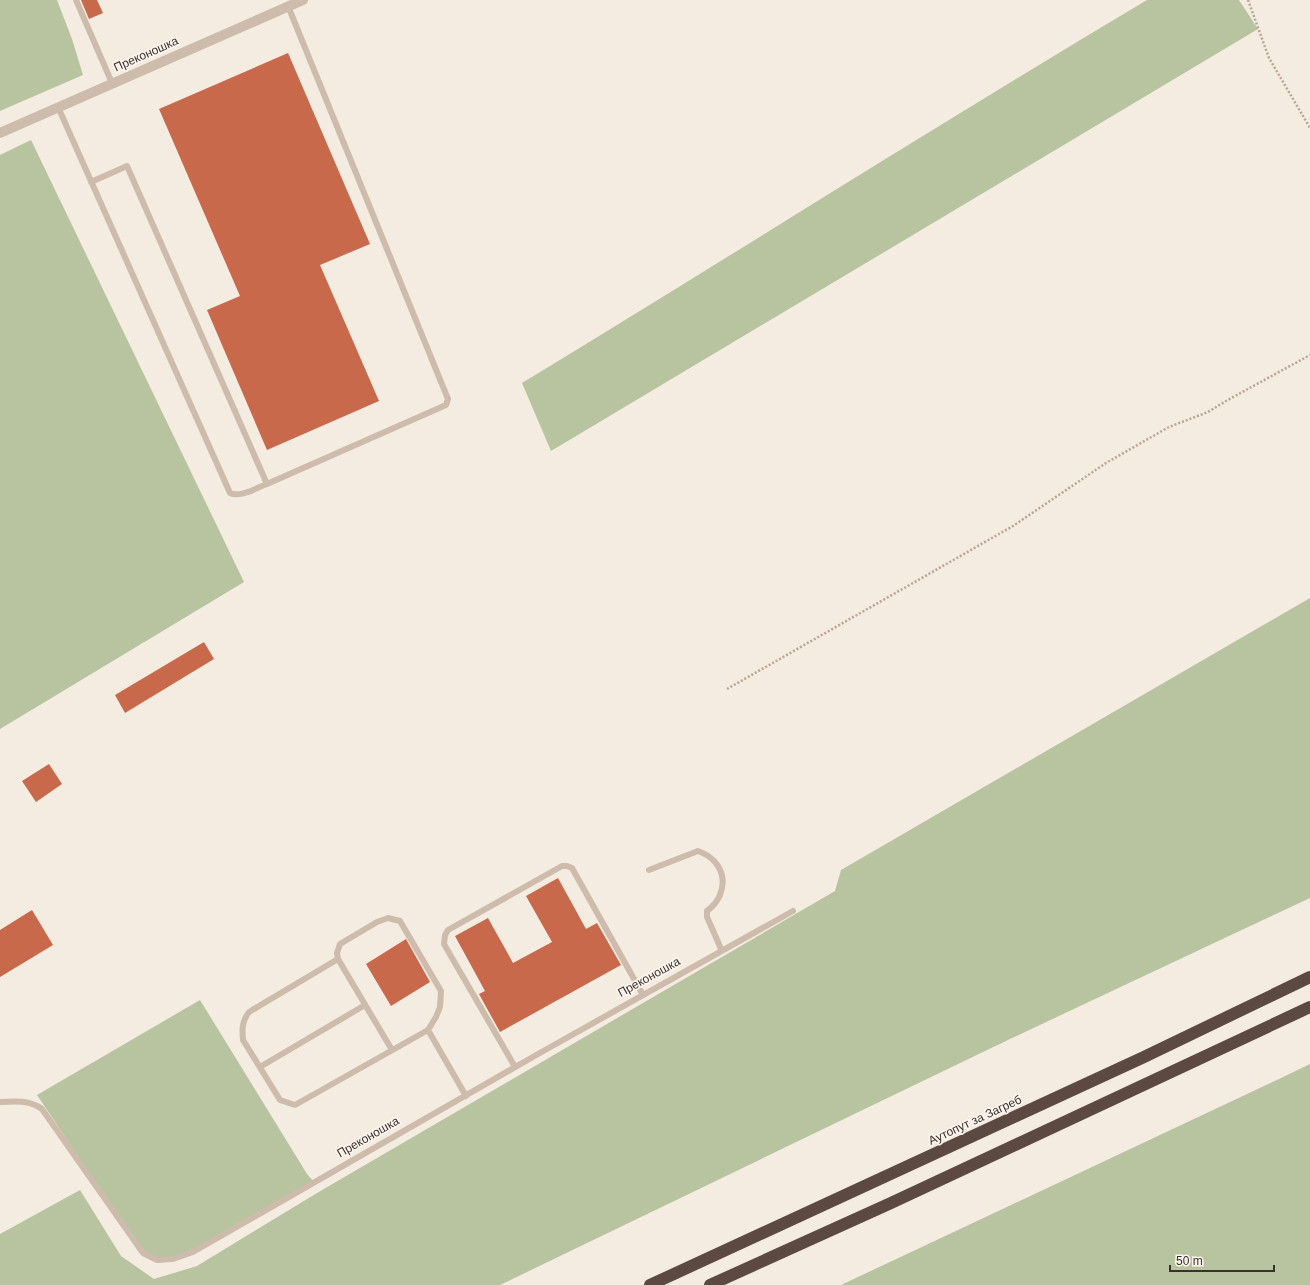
<svg xmlns="http://www.w3.org/2000/svg" width="1310" height="1285" font-family="Arial,sans-serif">
<rect width="100%" height="100%" fill="#f4ebe1"/>
<path fill="#b8c4a0" d="M0,0H57L72,39L83,75L0,111Z
M1147,0H1239L1258,29L551,451L522,383C731,256 937,125 1147,0Z
M31,140L244,582L0,729V155Z
M1310,598V898L1010,1039L500,1285H0V1234L80,1190L121,1256L154,1279L197,1266L317,1193L835,891L841,870Z
M200,1000L307,1174L315,1183L193,1252L157,1260L143,1253L37,1095Z
M1310,1064V1285H841L1281,1078Z"/>
<path fill="#c8694b" d="M81,0H97L103,13L89,19Z
M288,53L370,244L320,265L379,401L267,450L207,310L240,296L159,109Z
M204,642L214,659L125,713L115,695Z
M49,764L62,784L36,802L22,781Z
M558,878L586,929L597,923L621,965L500,1032L479,994L485,991L455,936L488,918L513,963L552,942L526,896Z
M32,910L53,945L0,977V930Z
M406,939L430,982L391,1006L366,964Z"/>
<g fill="none" stroke-linecap="round" stroke-linejoin="round">
<path stroke="#b9a596" stroke-width="2.5" stroke-dasharray="2 2" stroke-linecap="butt" d="M1248,0L1269,58L1310,128
M727,689L1013,526L1106,463L1169,427L1208,412L1226,401L1310,355"/>
<path stroke="#cdbbac" stroke-width="6" d="M76,0L112,83
M58,107L230,493C240,498 256,488 267,484L127,166L91,182
M267,484L446,405L448,399L288,6
M649,870L698,851C727,861 731,893 707,911V917L722,951
M338,959L392,1050
M428,1030L295,1105L280,1100L243,1040C242,1029 242,1021 249,1012L338,959L337,953L340,944L377,922L388,918L400,921L441,991L440,1007L436,1017L428,1030L466,1096
M260,1067L365,1005
M515,1067L444,944L445,935L448,930L562,866H567L572,868L643,995
M0,1102C15,1101 30,1100 42,1109L143,1253L157,1260L173,1259L193,1252L538,1054L793,911"/>
<path stroke="#cdbbac" stroke-width="10" d="M0,133L303,0"/>
<path stroke="#5c4a42" stroke-width="12" d="M650,1285L1144,1057L1310,977
M710,1285L891,1203L1310,1007"/>
</g>
<g text-anchor="middle" stroke-width="3.5" stroke-linejoin="round" paint-order="stroke">
<g font-size="12" fill="#3b302b" stroke="#fbf5ee">
<text transform="translate(146 54) rotate(-24)" y="4">Преконошка</text>
<text transform="translate(649 977) rotate(-29)" y="4">Преконошка</text>
<text transform="translate(975 1120) rotate(-25)" y="4">Аутопут за Загреб</text>
<text transform="translate(368 1137) rotate(-30)" y="4">Преконошка</text>
</g>
</g>
<path d="M1170 1265v6h104v-6" fill="none" stroke="#3b302b" stroke-width="2"/>
<text x="1176" y="1265" font-size="12" fill="#3b302b" stroke="#fbf5ee" stroke-width="3" paint-order="stroke">50 m</text>
</svg>
